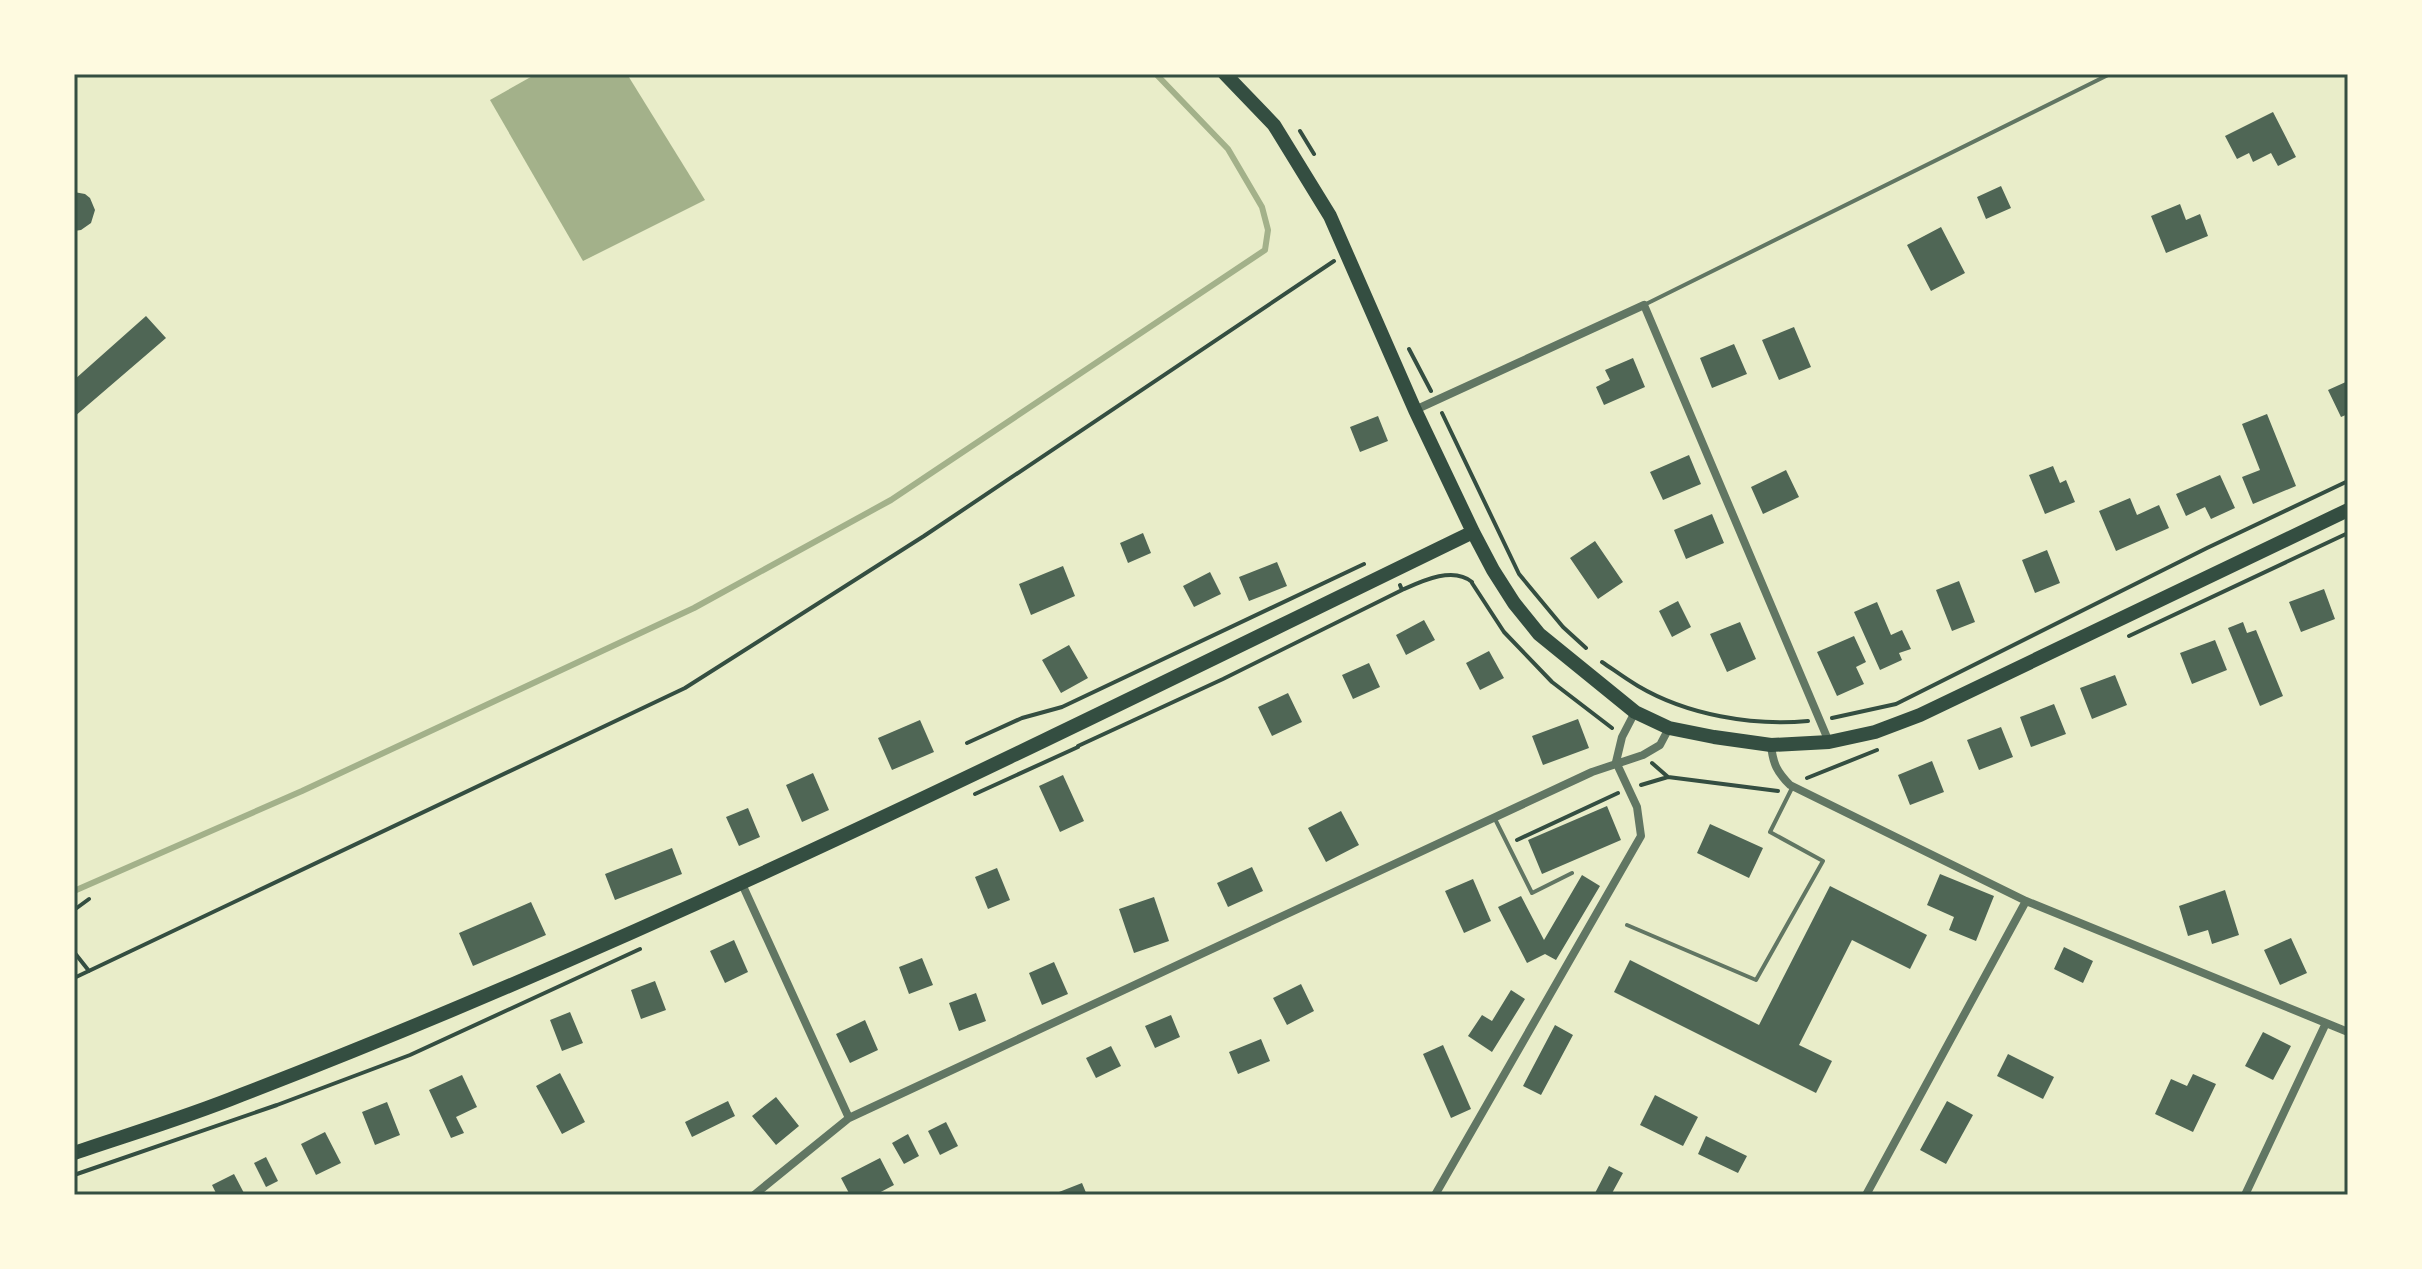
<svg xmlns="http://www.w3.org/2000/svg" width="2422" height="1269" font-family="Inter,sans-serif">
<rect width="100%" height="100%" fill="#e9edc9"/>
<path fill="#a3b18a" d="M536,74H627L705,200L583,261L490,100Z"/>
<g fill="none" stroke-linecap="round" stroke-linejoin="round">
<path stroke="#a3b18a" stroke-width="6" d="M74,891L302,791L694,608L891,500L1265,250L1268,230L1262,207L1228,149L1156,74"/>
</g>
<path fill="#4f6655" d="M2273,112L2296,157L2278,166L2271,153L2253,162L2249,153L2237,159L2225,136Z
M2001,186L2011,208L1986,219L1977,197Z
M74,192L85,194L90,198L95,210L91,223L81,230L74,231Z
M2180,204L2186,220L2200,214L2208,236L2166,253L2151,216Z
M1941,227L1965,273L1931,291L1907,245Z
M146,316L166,338L74,417V380Z
M1794,327L1811,367L1779,380L1762,340Z
M1734,344L1747,374L1712,388L1700,358Z
M1633,358L1645,387L1604,405L1596,387L1610,380L1605,370Z
M2348,381V414L2341,417L2328,390Z
M2267,414L2296,486L2253,504L2242,477L2260,470L2242,424Z
M1378,416L1388,441L1360,452L1350,427Z
M1689,455L1701,484L1663,500L1650,472Z
M2053,466L2060,483L2066,480L2075,502L2045,514L2029,475Z
M1786,470L1799,497L1763,514L1751,487Z
M2220,475L2235,508L2211,519L2205,507L2186,516L2176,494Z
M2130,498L2137,515L2159,505L2169,528L2116,551L2099,511Z
M1712,514L1724,543L1686,559L1674,530Z
M1143,533L1151,553L1128,563L1120,543Z
M1595,541L1623,582L1598,599L1570,558Z
M2047,550L2060,583L2035,593L2022,560Z
M1277,562L1287,586L1249,601L1239,577Z
M1063,566L1075,596L1031,615L1019,584Z
M1210,572L1221,594L1194,607L1183,586Z
M1959,581L1975,622L1952,631L1936,590Z
M2324,589L2335,619L2301,632L2289,602Z
M1678,601L1691,627L1672,637L1659,611Z
M1877,602L1891,635L1902,630L1911,649L1899,653L1902,660L1880,670L1854,612Z
M1424,620L1435,640L1406,655L1396,635Z
M1740,622L1756,659L1727,672L1710,634Z
M2243,622L2247,633L2256,630L2283,696L2260,706L2228,628Z
M1854,636L1866,662L1856,667L1864,684L1837,696L1817,652Z
M2215,640L2227,670L2192,684L2180,653Z
M1069,645L1088,678L1061,693L1042,660Z
M1489,651L1504,678L1480,690L1466,663Z
M1369,663L1380,687L1353,699L1342,675Z
M2115,675L2127,705L2092,719L2080,688Z
M1288,693L1302,722L1272,736L1258,707Z
M2054,704L2066,734L2031,747L2020,717Z
M1578,719L1589,748L1543,765L1532,736Z
M920,720L934,752L892,770L878,738Z
M2001,727L2013,757L1979,770L1967,740Z
M1932,761L1944,792L1910,805L1898,775Z
M813,773L829,810L802,822L786,785Z
M1063,775L1084,821L1060,832L1039,786Z
M1607,806L1621,840L1542,874L1528,840Z
M748,808L760,837L739,846L726,817Z
M1341,811L1359,845L1326,862L1308,828Z
M1710,824L1763,848L1749,878L1697,853Z
M672,848L682,874L615,900L605,874Z
M1252,867L1263,891L1228,907L1217,883Z
M997,868L1010,900L988,909L975,877Z
M1940,874L1994,896L1976,941L1949,930L1954,917L1927,905Z
M1582,875L1600,886L1556,960L1545,954L1527,963L1498,907L1521,896L1544,940Z
M1473,879L1491,921L1464,933L1445,891Z
M1830,886L1927,935L1910,969L1852,940L1799,1045L1832,1061L1816,1093L1614,992L1630,960L1759,1025Z
M2225,890L2239,935L2212,944L2208,930L2188,936L2179,906Z
M1154,897L1169,941L1134,953L1119,909Z
M531,902L546,935L473,966L459,933Z
M2291,938L2307,973L2280,985L2264,950Z
M734,940L748,972L725,983L710,951Z
M2064,947L2093,961L2083,983L2054,969Z
M922,958L933,985L909,994L899,967Z
M1054,962L1068,994L1042,1005L1029,973Z
M655,981L666,1010L641,1019L631,990Z
M1301,984L1314,1011L1287,1025L1273,998Z
M1511,990L1525,999L1492,1052L1468,1036L1482,1015L1492,1021Z
M976,993L986,1021L959,1031L949,1003Z
M570,1012L583,1043L562,1051L550,1020Z
M1171,1015L1180,1037L1155,1048L1145,1026Z
M865,1020L878,1050L850,1063L836,1034Z
M1555,1025L1573,1035L1541,1095L1523,1086Z
M2263,1032L2291,1046L2273,1080L2245,1066Z
M1261,1039L1270,1061L1238,1074L1229,1052Z
M1443,1045L1471,1109L1451,1118L1423,1054Z
M1111,1046L1121,1066L1096,1078L1086,1058Z
M2008,1054L2054,1077L2043,1099L1997,1076Z
M560,1073L585,1122L562,1134L536,1086Z
M2193,1074L2216,1084L2193,1132L2155,1114L2171,1079L2187,1086Z
M462,1075L477,1107L456,1117L464,1133L451,1138L429,1090Z
M1655,1095L1698,1117L1683,1146L1640,1125Z
M776,1097L799,1126L776,1145L752,1116Z
M728,1101L735,1116L692,1137L685,1122Z
M1947,1101L1973,1115L1946,1164L1920,1150Z
M387,1102L400,1135L375,1145L362,1112Z
M946,1122L958,1146L940,1155L928,1131Z
M325,1132L341,1163L316,1175L301,1144Z
M908,1134L919,1156L904,1164L892,1143Z
M1706,1136L1747,1156L1738,1173L1698,1154Z
M266,1157L278,1181L266,1187L254,1163Z
M880,1158L894,1185L875,1195H850L841,1178Z
M1609,1166L1623,1173L1611,1195H1594Z
M234,1174L245,1195H217L212,1185Z
M1082,1183L1087,1195H1060L1059,1192Z"/>
<g fill="none" stroke-linecap="round" stroke-linejoin="round">
<path stroke="#344e41" stroke-width="4" d="M1300,131L1314,154
M1409,349L1431,391
M1442,413L1519,574L1563,627L1586,648
M1472,583L1504,632L1552,682L1612,728
M1400,585L1402,590C1422,581 1453,566 1472,582
M2129,636L2348,533
M1602,662C1614,670 1626,679 1638,686C1687,715 1752,726 1808,721
M1832,718L1896,704L2207,548L2348,481
M967,743L1022,718L1062,707L1364,564
M1078,746L1223,679L1402,590
M1652,763L1668,777
M1807,778L1877,750
M1641,785L1668,777L1778,791
M975,794L1078,747
M1517,840L1618,793
M74,910L89,899
M74,952L89,971
M74,978L685,688L924,536L1334,261
M74,1175L277,1105L410,1055L640,949"/>
<path stroke="#617663" stroke-width="4" d="M1646,304L2110,74
M1495,819L1532,893L1572,873
M1627,925L1756,980L1823,861L1770,832L1792,788"/>
<path stroke="#617663" stroke-width="8" d="M1415,410L1644,305L1829,742
M1771,745C1773,764 1777,772 1790,785L2026,901L2326,1023L2245,1195
M1616,762L1622,737L1635,712
M742,884L849,1118
M2326,1023L2348,1032
M754,1195L849,1118L1592,772L1643,755L1660,745L1669,728
M1435,1195L1641,836L1637,807L1616,762
M1866,1195L2026,901"/>
<path stroke="#344e41" stroke-width="14" d="M1225,74L1274,125L1330,216L1415,410L1473,532L1493,570L1514,603L1539,634L1635,712L1669,728L1714,737L1771,745L1829,742L1875,732L1920,715L2348,510
M74,1153C130,1134 187,1117 241,1095C663,933 1067,729 1473,532"/>
</g>
<rect width="2422" height="1269" fill="none" stroke="#fefae0" stroke-width="152"/>
<rect x="76" y="76" width="2270" height="1117" fill="none" stroke="#344e41" stroke-width="3"/>
</svg>
